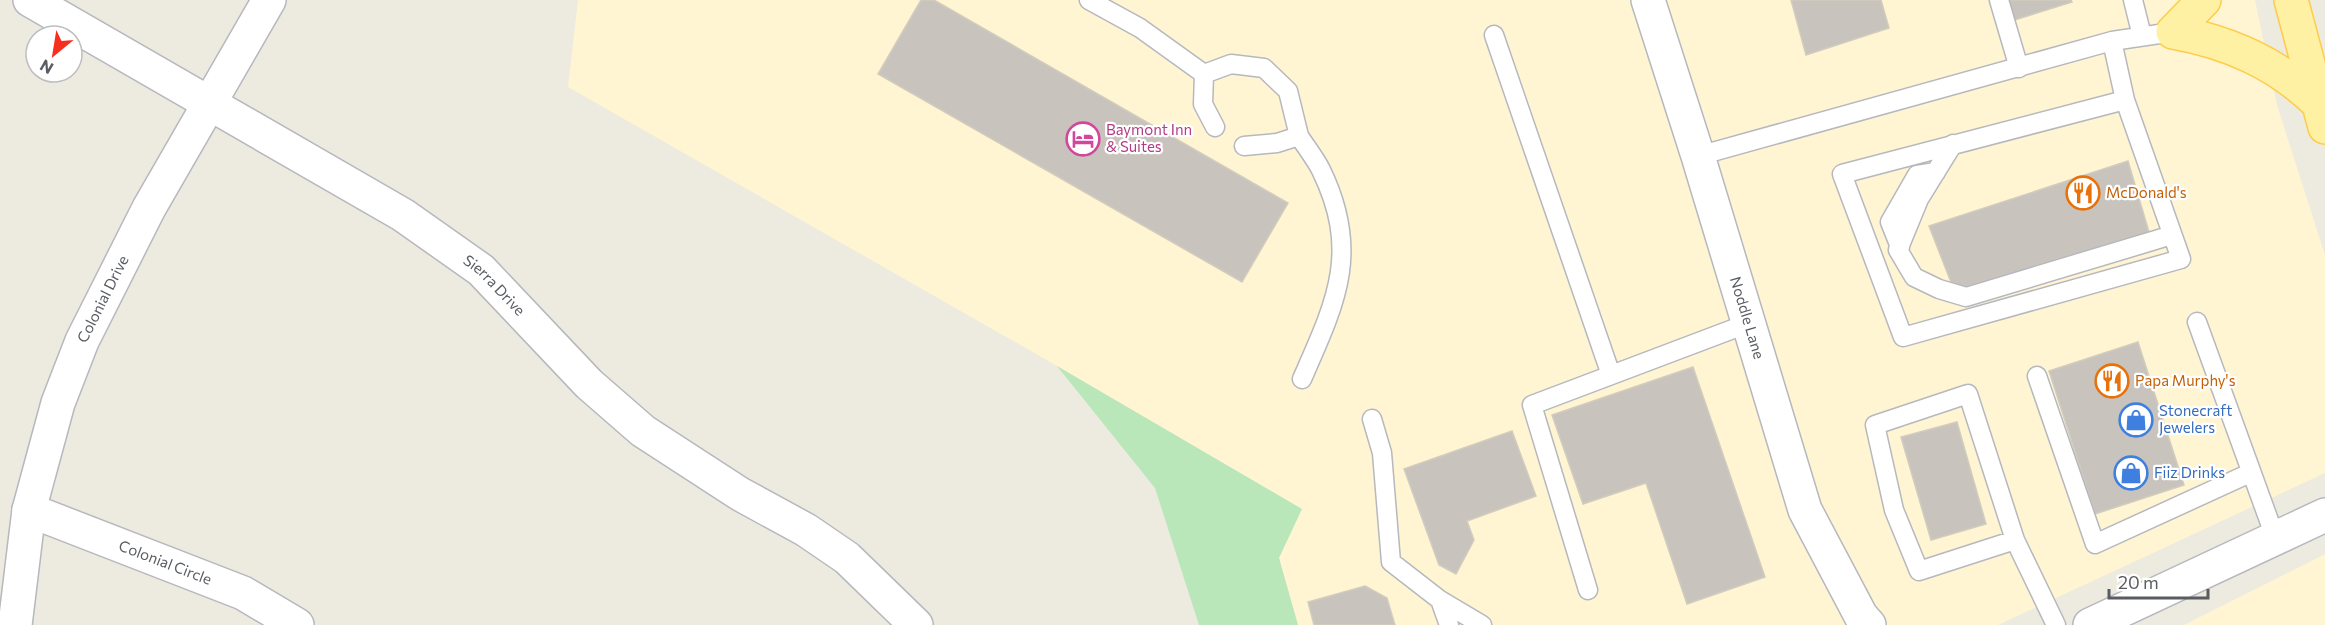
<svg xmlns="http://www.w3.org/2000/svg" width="2325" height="625" font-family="Commissioner,sans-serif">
<rect width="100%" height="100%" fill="#edeadf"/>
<path fill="#fff5d3" d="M578,0H2255L2277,105L2325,255V473L1998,625H1298L1279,558L1301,509L1057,366L568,87Z
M2325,554V625H2184Z"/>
<path fill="#b9e7ba" d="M1057,366L1302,509L1279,558L1298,625H1199L1155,488Z"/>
<path fill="#c8c4bd" stroke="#d2ccbe" stroke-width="1.5" d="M921,0H934L1288,203L1242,282L878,74Z
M1791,0H1881L1889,28L1806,55Z
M1999,0H2071L2072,2L2005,23Z
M2128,161L2149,232L1954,290L1929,226Z
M2138,342L2184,485L2095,514L2049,371Z
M1693,367L1765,577L1687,604L1646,483L1583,504L1552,415Z
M1957,422L1986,524L1931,540L1901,437Z
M1512,431L1536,496L1467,521L1474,540L1456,574L1439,565L1404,469Z
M1365,586L1387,598L1395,625H1314L1308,602Z"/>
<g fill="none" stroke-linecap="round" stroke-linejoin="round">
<g stroke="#b6b8be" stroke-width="21">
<path id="service" d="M1089,0L1140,28L1204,74L1203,104L1215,127
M1999,0L2019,68
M2133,0L2142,36
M1494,35L1611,375
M2112,41L2125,100L2181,259L1903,337L1842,174L2125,100
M1204,74L1231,64L1264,68L1288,91L1299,136
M1953,144L1919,199L1898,250L1914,277L1939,289L1966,297L2172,235
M1244,146L1277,143L1299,136C1306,147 1315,158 1321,170C1361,252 1336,302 1302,379
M1698,156L2112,41L2173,32
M1900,247L1890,222L1917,175L1936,172
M2197,322L2275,537
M2037,376L2095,544L2250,473
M1372,419L1382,453L1391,562L1440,600L1449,625
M2015,540L1919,571L1894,510L1875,425L1968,394L2015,540L2056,625
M1588,590L1532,405L1749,323
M1440,600L1482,625"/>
</g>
<g stroke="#b6b8be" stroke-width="36">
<g id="minor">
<path id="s1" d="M30,0L403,215L481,270L589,384L643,431L740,494L806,530L847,558L916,625"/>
<path id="s2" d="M1648,0L1698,156L1805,510L1861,616L1869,625"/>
<path id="s3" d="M29,510L243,593L297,625"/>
<path id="s4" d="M15,625L29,510L58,403L82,341L149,208L269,0"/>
</g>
</g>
<g stroke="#b6b8be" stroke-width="36">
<path id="tertiary" d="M2090,625L2325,515"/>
</g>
<g stroke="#fdcc49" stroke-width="36">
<path id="primary" d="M2291,0L2325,127
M2173,32C2229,42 2277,63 2318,103
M2173,32L2204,0"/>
</g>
<use href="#service" stroke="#fff" stroke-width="18"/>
<use href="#minor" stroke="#fff" stroke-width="33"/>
<use href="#tertiary" stroke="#fff" stroke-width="33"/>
<use href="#primary" stroke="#fff1a3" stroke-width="33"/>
</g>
<defs>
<g id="hotel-ring" transform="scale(1.725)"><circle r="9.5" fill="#fff" stroke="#d1479c" stroke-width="1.5"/><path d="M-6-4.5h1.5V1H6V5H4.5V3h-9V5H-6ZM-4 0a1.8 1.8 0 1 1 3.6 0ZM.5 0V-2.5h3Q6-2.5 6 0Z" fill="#d1479c"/></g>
<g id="restaurant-ring" transform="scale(1.725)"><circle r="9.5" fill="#fff" stroke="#e8710a" stroke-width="1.5"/><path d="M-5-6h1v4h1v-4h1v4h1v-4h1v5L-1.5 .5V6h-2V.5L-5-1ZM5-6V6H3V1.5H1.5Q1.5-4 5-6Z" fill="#e8710a"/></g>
<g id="shop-ring" transform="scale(1.725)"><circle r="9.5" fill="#fff" stroke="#3f7fe0" stroke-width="1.5"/><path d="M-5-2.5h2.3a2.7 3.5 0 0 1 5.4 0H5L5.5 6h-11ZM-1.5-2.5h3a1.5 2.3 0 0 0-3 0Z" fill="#3f7fe0"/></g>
</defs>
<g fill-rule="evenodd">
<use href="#hotel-ring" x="1083" y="139"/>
<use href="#restaurant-ring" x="2083" y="193"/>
<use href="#restaurant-ring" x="2112" y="381"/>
<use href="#shop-ring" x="2136" y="420"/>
<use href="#shop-ring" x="2131" y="473"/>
</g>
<g text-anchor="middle" stroke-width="4.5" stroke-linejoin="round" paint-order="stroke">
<g font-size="15" fill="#b23c85" stroke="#fff" text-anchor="start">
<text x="1106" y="135">Baymont Inn<tspan x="1106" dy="17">&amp; Suites</tspan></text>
</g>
<g font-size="15" fill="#c56008" stroke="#fff" text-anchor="start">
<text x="2106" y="198">McDonald's</text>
<text x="2135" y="386">Papa Murphy's</text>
</g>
<g font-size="15" fill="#595d62" stroke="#fff">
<text dy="5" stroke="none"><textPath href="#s1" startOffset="546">Sierra Drive</textPath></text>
<text dy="5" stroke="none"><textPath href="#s4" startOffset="340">Colonial Drive</textPath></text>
<text dy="5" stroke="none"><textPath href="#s2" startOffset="333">Noddle Lane</textPath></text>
<text dy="5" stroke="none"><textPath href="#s3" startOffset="146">Colonial Circle</textPath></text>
</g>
<g font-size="15" fill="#366cbe" stroke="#fff" text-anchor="start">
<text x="2159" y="416">Stonecraft<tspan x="2159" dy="17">Jewelers</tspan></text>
<text x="2154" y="478">Fiiz Drinks</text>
</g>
</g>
<g transform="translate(54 54) rotate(210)"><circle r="28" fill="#ffffff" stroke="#bdbec0" stroke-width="1.5"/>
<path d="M0-4.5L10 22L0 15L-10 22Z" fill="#f72f1c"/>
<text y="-9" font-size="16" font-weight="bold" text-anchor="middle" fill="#595d62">N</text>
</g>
<path d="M2109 589v9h99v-9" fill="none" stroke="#595d62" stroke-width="3"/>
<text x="2118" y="589" font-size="18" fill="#595d62" stroke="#ffffff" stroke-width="4.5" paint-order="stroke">20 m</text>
</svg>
